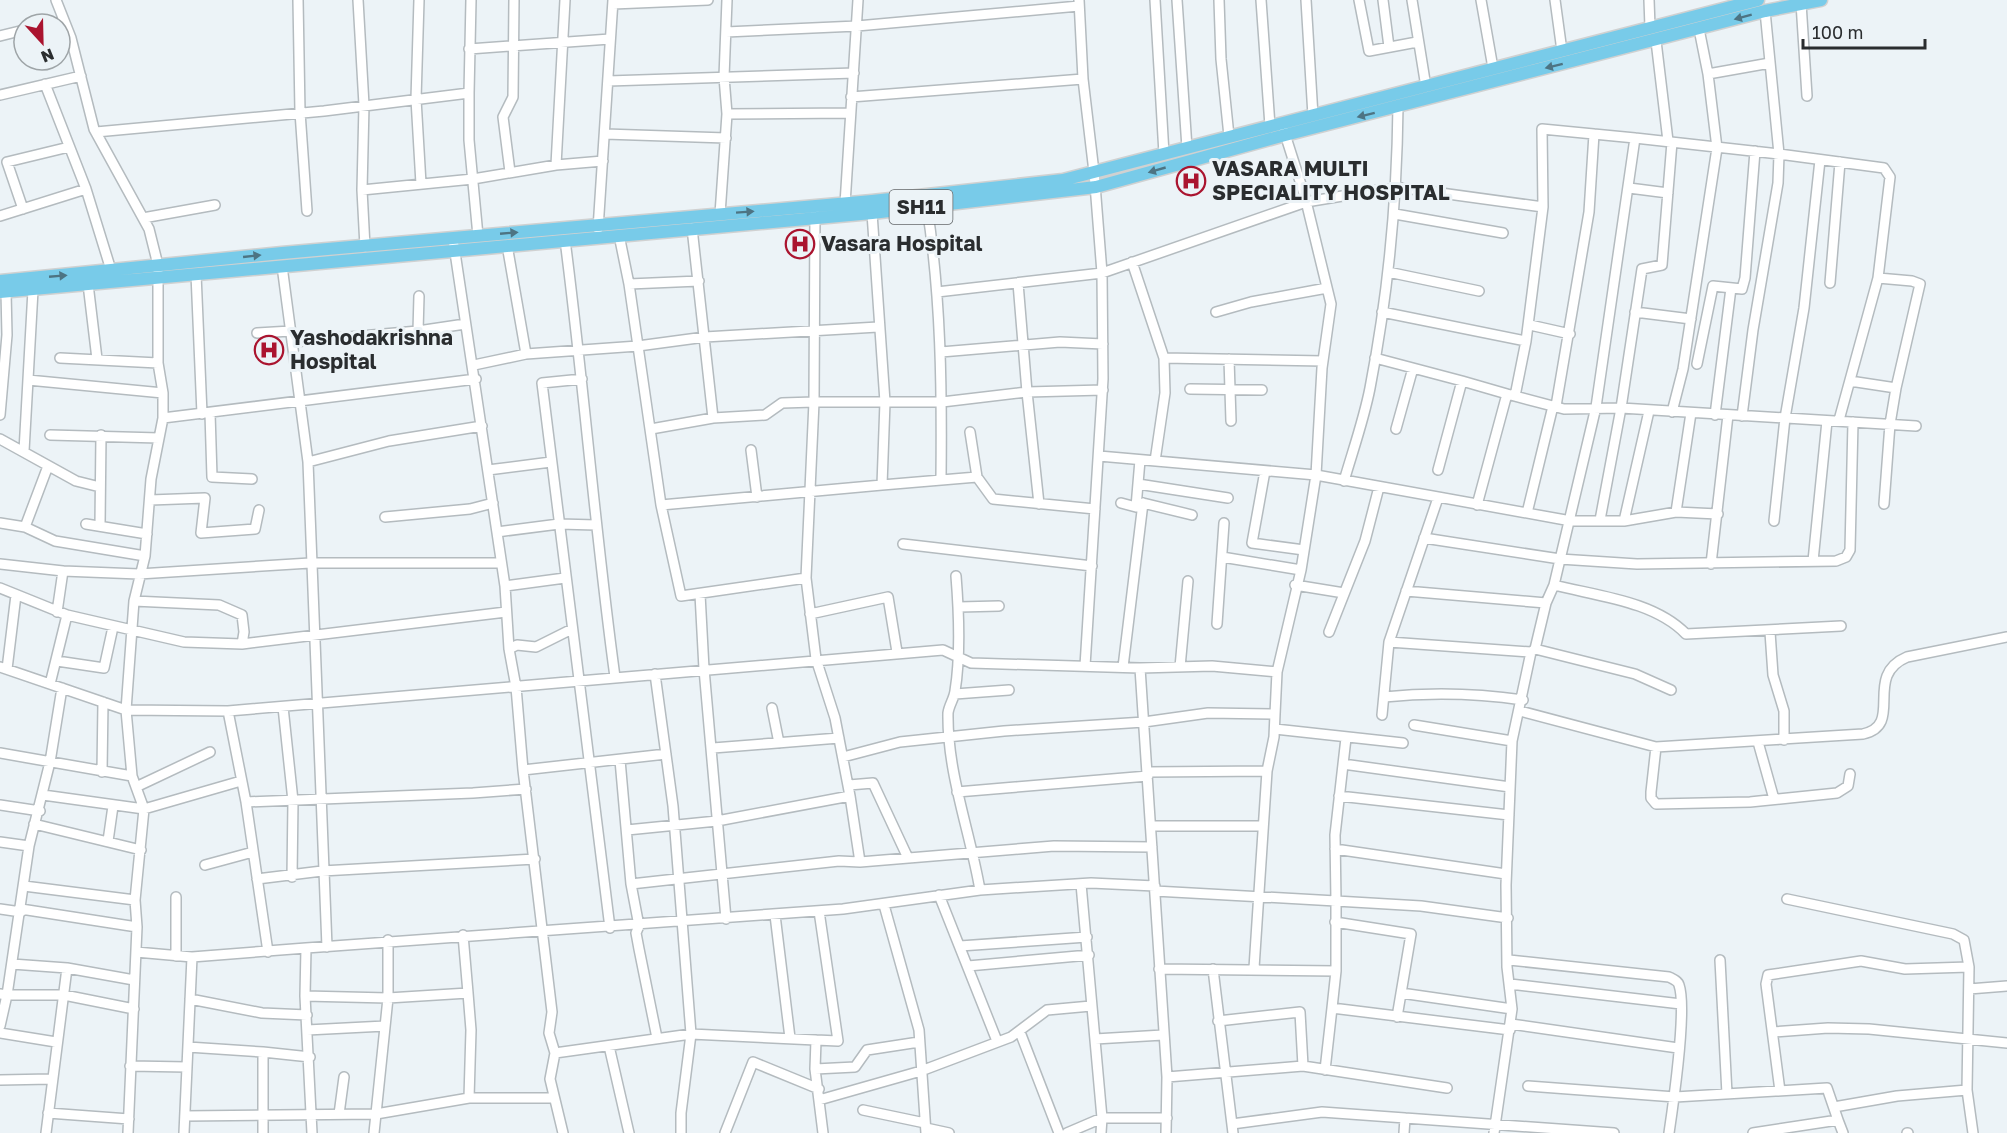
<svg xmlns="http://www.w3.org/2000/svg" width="2007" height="1133" font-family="'Golos Text',sans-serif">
<rect width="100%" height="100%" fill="#ecf3f7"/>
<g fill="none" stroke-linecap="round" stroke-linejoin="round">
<g stroke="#b4bbbf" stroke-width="12">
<path id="minor" d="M298,0L300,112L307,211
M358,0L364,105L362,190L473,179L556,165L565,0
M419,0L416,99L421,184
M1079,0L1083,79L1094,172L1102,273L1103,379L1085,666
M1155,0L1164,154
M1177,0L1187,148
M1219,0L1221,59L1229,136
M1261,0L1270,126
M1306,0L1313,116
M1359,0L1369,51L1417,42
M1383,0L1389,47
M1412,0L1426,87
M1481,0L1493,68
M1555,0L1562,51
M1649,0L1650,27
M1801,3L1807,96
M613,4L708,0
M51,24L63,21
M726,32L857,26L1079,6
M0,36L24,30
M1656,41L1668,141
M469,49L610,39
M1708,74L1770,63
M608,81L854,73
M45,84L86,189L111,270
M469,93V140L478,236
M0,95L81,76
M851,97L1083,79
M727,114L850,113
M96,132L324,111L469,93L471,0
M605,134L726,138
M1635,138L1779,154L1765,11
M556,165L603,161
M510,172L503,117L513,97L514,0
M1629,188L1668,193
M362,190L365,247
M845,204L858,0
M927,207C941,297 942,388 941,479
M23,209L7,162L69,147
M720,214L727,114L724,77L727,0
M815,214L814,402H942L1027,392L1103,390
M1395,214L1503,233
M0,216L86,189
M143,218L215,205
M692,228L713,418
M598,229L613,0
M619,235L629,284L661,505
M453,239L505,586L509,649L516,687L523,770L552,1012L549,1033L555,1053L550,1079L563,1133
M565,240C584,386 595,532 615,677
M507,245L526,354L638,346L705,337L878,327
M1132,262L1164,358
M282,266L308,462L327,947
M1388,272L1479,291
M196,274L202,414
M1018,283L1027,392L1039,504
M1830,283L1840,162
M88,284L97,359
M629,284L699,281
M937,292L1102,273L1306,202L1397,187L1543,207L1526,341L1382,312
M1216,312L1251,302L1327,288
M1635,312L1691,319
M1530,325L1570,334
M418,331L465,324
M257,333L291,331
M292,342L418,331L419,296
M941,352L1060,342L1103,344
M60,358L158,363
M1375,358L1462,381
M1229,359L1231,421
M1697,364L1713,286L1742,289L1745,278L1755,151
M474,365L526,354
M582,379L542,383L610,928
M28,380L163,393
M1850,381L1896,388
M1190,389L1262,390
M1507,394L1564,409L1621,408L1916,426
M1515,396L1526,341
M1556,406L1589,212L1594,134
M1672,412L1683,369L1717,148L1708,74L1699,29
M210,413L212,477L252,479
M0,415L7,335L6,292
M1715,415L1731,288
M1742,416L1753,330L1778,183L1779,154L1884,168L1890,177L1878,278L1912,281L1920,284L1896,388L1890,424L1884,504
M163,418L476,379
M1839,420L1878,278
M651,429L713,418L765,415L782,403L814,402L806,578
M1396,429L1413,368
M50,435L159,438
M0,439L76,481L100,487
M751,450L757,497
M24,451L33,290
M1099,456L1316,475L1322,368L1331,304L1305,197L1284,131
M1155,461L1165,393L1164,358L1323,361
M308,462L389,441L482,426
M488,470L551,462
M1438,470L1462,381L1507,394L1477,505
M1265,471L1252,543L1304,550
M977,477L993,499L1095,509
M1344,481C1353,450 1364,419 1370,388C1388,295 1397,201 1398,106
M1138,484L1228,498
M882,485L977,477L970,432
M150,500L205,498L201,533L255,529L259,510
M1121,503L1136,507
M1143,503L1192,515
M1676,512L1691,413
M1527,513L1553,406
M385,517L470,509L493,503
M1600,520L1621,408L1642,269L1662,265L1672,142
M1624,521L1649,411
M1774,521L1785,418L1804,308L1820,160
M0,523L25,527L55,541L145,556
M86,524L147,534
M100,525L101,435
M25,527L48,466
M497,532L559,524L596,525
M1424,538L1560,559L1637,564L1836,561L1846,557L1850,550L1853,422
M903,544L1092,566
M1222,557L1301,570
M1813,561L1827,421
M0,564L63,571L139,574L310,563H501
M1711,564L1728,415
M956,576C959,613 961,654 955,691C954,699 949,705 948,713C947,773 970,831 980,890
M1295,585L1344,593
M1554,585C1597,596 1654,601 1686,634L1841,626
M505,586L565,578
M0,588L67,615L184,642L242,644L506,612
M1406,591L1546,603
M700,594L704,669L726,919
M134,601L219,605L242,615L244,632L242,644
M959,607L999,606
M57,612L63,571
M810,614L888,597L897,652
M1217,624L1224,523
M1329,632L1365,541L1379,487
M1770,632L1773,675L1784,711V740
M1389,642L1531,652
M509,649L517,645L536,647L572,629
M1535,649L1635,674L1671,690
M57,661L104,668L113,627
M0,667L126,710L134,601L145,556L151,479L163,418V393L158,363V265L149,229L94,129L71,38L56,0
M1123,667L1143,503L1136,507L1140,460
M1180,667L1188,581
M1140,668L1167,1077L1166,1133
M7,669L16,595
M655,674L673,806L691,1034L681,1113V1133
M50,684L67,615
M62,688L50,762L29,846L7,995H64L134,1009
M955,694L1009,690
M1384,697C1432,692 1475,693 1523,700
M283,707L293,801L292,877
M772,708L779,743
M228,711L246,802L268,952
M1520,711L1656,747L1863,734C1905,725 1862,676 1907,657L2007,637
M1382,715L1389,642L1438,498
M1414,725L1512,741
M1275,729L1403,743
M1758,742L1774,799
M1656,747L1651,792V798L1656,804L1750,802L1837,793L1848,786L1850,774
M713,748L839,738
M0,753L132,776
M843,757L900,742L1004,731L1144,722L1208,713L1275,714L1277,672
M620,760L631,884
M1343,764L1510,787
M523,770L666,754
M102,772L103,702
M1148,772L1267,771
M849,785L873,783L908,858
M136,787L210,752
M957,792L1148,776
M43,795L144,809L241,781
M850,796L835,718L816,659L806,578L681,596L661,505L882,485L885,402L872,213
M1339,796L1509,815
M246,802L473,793L526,789
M0,805L40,811
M34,824L141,850
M1151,826H1263
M627,830L717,821L850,796L860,862
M108,841L113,806
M0,842L29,846
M1335,849L1506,874
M205,865L253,852
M257,879L322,871L535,859
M1081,884L1102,1118L1101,1133
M24,886L135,900
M1155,891L1336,901L1335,835L1346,738
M939,895L997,1041
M176,897V956
M1787,899L1953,934L1964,940L1969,967L1967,1090
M884,905L919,1030L926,1133
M0,909L21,912
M21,909L137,927
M819,911L838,1041L816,1040L815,1069L823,1133
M775,915L790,1038
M1508,918L1421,906L1336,901V971L1332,1008L1510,1030
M1335,922L1411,934L1397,1017
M960,946L1087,937
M306,948L843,909L980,890L1091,883L1155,886
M136,952L192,957
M1509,960L1669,977C1673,979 1678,981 1679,985C1687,1008 1673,1106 1669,1133
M1720,960L1727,1094
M12,964L67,968L134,980
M968,966L1089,955
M1254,968L1267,771L1274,737L1275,714
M1159,969L1336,971
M1213,969L1233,1133
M1510,984L1681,1004
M1969,989L2007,986
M1401,993L1512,1009
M0,994L7,995L0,1026
M305,996L388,998L468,993L463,935
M190,999L262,1013L307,1015
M1511,1024L1678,1048
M307,1030L385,1026
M1020,1032L1059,1133
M1773,1032L1828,1028L1869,1029L2007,1043
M0,1033L56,1042
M657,1038L639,949L636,933L639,926L631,884L839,861L860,862L1054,846L1152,847
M1095,1039L1163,1035
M609,1046L629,1133
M188,1047L263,1052V1133
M263,1052L310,1057
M555,1053L691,1034L816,1040
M130,1066L187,1067L184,1133
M1303,1066L1447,1088
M187,1067L192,957L306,948L305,996L312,1133
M815,1069L855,1067L867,1050L919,1042
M1325,1070L1332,1008
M1167,1077L1303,1066L1300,1012L1218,1021
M0,1080L51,1079
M1528,1086L1675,1097L1827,1088L1838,1120L1753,1133
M1780,1091L1766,984L1768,975L1861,961L1905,969L1969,967
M469,1098H554
M819,1100L921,1071L1011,1037L1047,1010L1091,1006
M1834,1107L1897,1096L1967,1090L1973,1133
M863,1110L925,1123
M48,1113L129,1119
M339,1114L344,1077
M185,1116L376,1114L469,1098L471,1030L468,993
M1838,1120L1843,1133
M1232,1124L1322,1112L1614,1133
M926,1128L949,1133
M46,1133L67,968
M128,1133L137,927L135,900L144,809L132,776L126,710L228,711L943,650L971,663L1140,668L1212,666L1277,672L1301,570L1316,475L1571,521H1624L1676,512L1718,514
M374,1133L388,998V940
M725,1133L753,1062L819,1089
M1067,1133L1102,1118H1167
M1404,1133L1405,1118
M1494,1133L1512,1009L1507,967L1506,885L1512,741L1531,652L1535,649L1546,603L1554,585L1596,407L1635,138L1542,129L1543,207
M1907,1133H1908"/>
</g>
<g stroke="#d0d1d1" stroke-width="15">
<path id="major" d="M0,281L282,253L872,201L1063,180L1758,0
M0,292L872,213L1096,187L1285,135L1765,11L1821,0"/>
</g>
<use href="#minor" stroke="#fff" stroke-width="9"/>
<use href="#major" stroke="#78cbe9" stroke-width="12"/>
</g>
<defs><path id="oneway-solid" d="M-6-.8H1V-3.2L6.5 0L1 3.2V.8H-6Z" transform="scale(1.5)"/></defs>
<g fill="#4d7483">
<use href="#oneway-solid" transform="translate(1743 17) rotate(165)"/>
<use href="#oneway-solid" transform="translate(1554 66) rotate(166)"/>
<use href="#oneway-solid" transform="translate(1366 115) rotate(166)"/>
<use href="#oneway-solid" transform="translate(1157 170) rotate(164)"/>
<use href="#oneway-solid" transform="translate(745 212) rotate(-4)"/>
<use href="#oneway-solid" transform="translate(509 233) rotate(-5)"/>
<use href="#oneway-solid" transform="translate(252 256) rotate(-6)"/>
<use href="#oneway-solid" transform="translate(58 276) rotate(-5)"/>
</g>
<defs>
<g id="hospital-ring" transform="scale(1.5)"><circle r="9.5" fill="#ecf3f7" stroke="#aa142f" stroke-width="1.5"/><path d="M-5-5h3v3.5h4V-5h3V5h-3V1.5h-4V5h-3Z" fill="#aa142f"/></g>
</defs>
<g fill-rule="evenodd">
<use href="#hospital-ring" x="1191" y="181"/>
<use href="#hospital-ring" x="800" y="244"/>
<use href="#hospital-ring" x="269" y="350"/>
</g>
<g text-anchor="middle" stroke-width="6" stroke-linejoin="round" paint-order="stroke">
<rect fill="#ecf3f7" stroke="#64686b" stroke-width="1.5" x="889.5" y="190" width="63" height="34" rx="4.5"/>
<g font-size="20" font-weight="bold" fill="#2a2d2f">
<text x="921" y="214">SH11</text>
</g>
<g font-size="21" font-weight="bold" fill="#2a2d2f" stroke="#ecf3f7" text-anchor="start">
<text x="1212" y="176">VASARA MULTI<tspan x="1212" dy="24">SPECIALITY HOSPITAL</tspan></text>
<text x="821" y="251">Vasara Hospital</text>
<text x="290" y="345">Yashodakrishna<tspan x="290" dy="24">Hospital</tspan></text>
</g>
</g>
<g transform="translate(42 42) rotate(158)"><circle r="28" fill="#ecf3f7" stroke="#9ea4a7" stroke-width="1.5"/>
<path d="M0-4.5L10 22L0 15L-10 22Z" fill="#aa142f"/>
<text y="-9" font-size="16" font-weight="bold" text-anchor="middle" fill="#2a2d2f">N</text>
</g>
<path d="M1803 39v9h122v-9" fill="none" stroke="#2a2d2f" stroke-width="3"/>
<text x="1812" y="39" font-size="18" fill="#2a2d2f" stroke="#ecf3f7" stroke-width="4.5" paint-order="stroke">100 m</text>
</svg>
